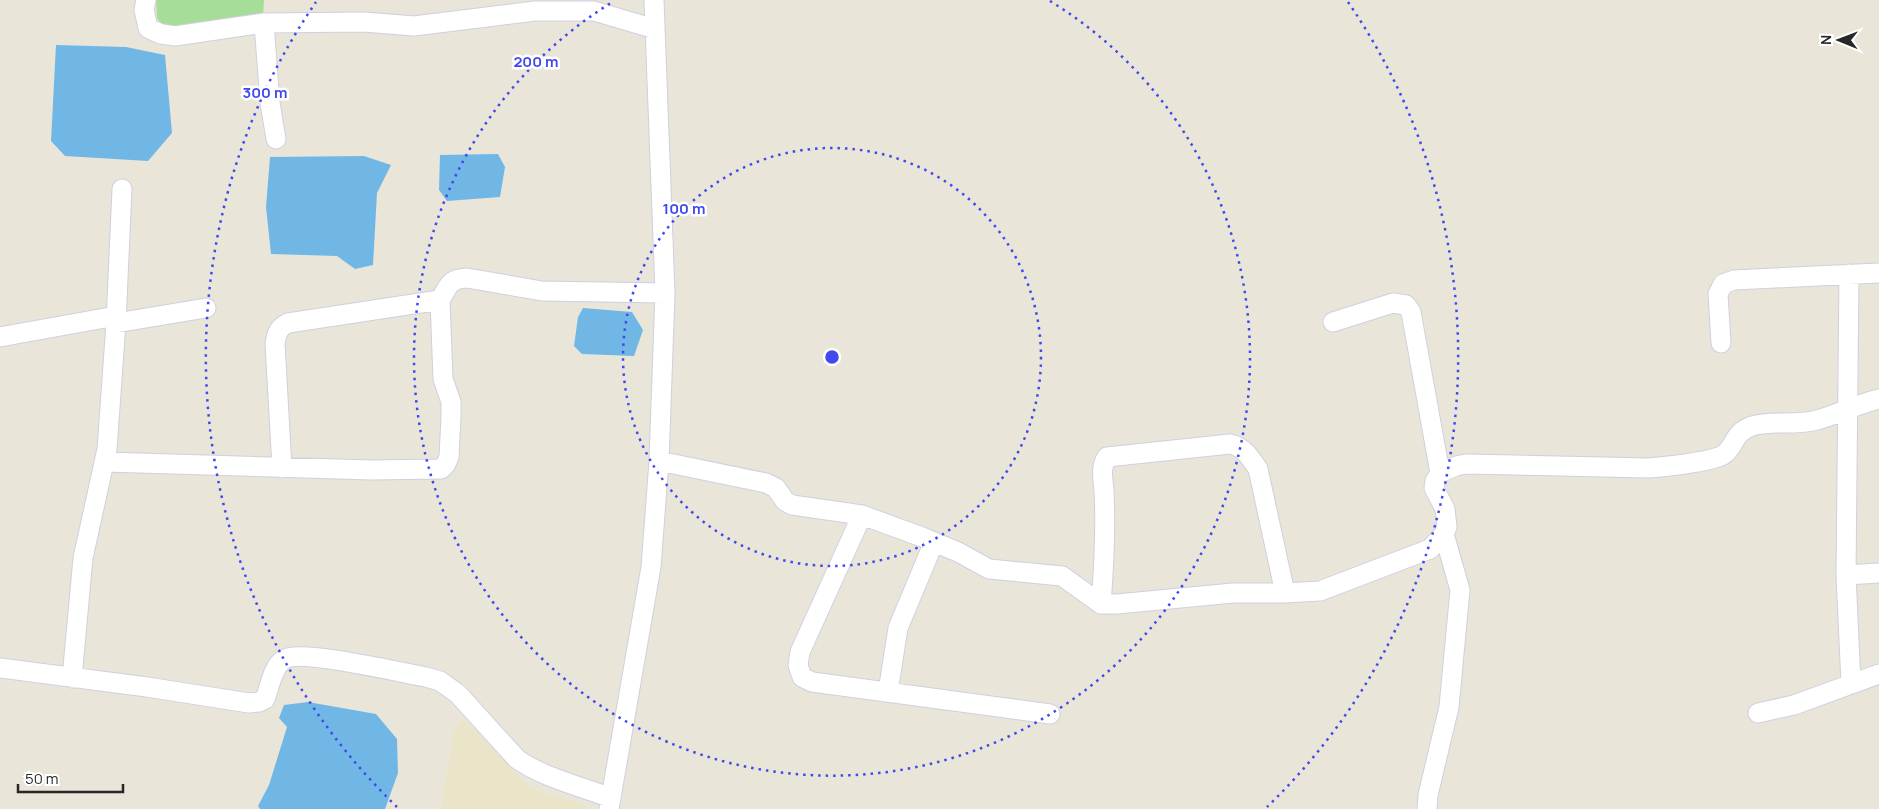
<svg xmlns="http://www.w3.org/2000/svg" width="1879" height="809" font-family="Manrope,sans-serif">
<rect width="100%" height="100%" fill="#e9e5d9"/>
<path fill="#eae4c9" d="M464,719L531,789L584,804L587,809H441L454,731Z"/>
<path fill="#a6dd98" d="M156,0H264L263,17L166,31L157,18Z"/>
<path fill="#71b7e6" d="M56,45L126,47L165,55L172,133L148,161L65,156L51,141Z
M498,154L505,167L500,197L447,201L439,190L440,155Z
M364,156L391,165L377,193L373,265L355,269L337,256L271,254L266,207L270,157Z
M583,308L632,312L643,330L634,356L582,354L574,346L578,317Z
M308,702L376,714L397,739L398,773L385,809H260L258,806L269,785L287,727L279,718L284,705Z"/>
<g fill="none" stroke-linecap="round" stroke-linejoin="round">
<g stroke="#cfd0e0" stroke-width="21">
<path id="minor" d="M146,0L144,10L148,28L161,34L175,36L264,23L364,22L414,26L535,11H594L655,29
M264,23L270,103L276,139
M1849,274L1846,575L1851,684
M1333,322L1393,303L1406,305L1411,312L1440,473
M116,323L206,308
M0,337L116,316
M1721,343L1718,294L1723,284L1734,280L1879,273
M659,461L766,483L776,488L785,501L792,505L862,515L922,537L958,552L989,569L1062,576L1101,604H1117L1233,593H1285L1320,591L1430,549L1444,534L1447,527L1445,509L1434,488L1435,481L1440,473L1456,466L1466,464L1647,468C1663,467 1711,462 1723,455C1736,447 1732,433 1752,426C1772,420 1796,426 1817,420C1838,414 1858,404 1879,399
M105,462L371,470L441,469L446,464L449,457L451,417V402L443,379L440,300
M282,468L275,343C277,333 278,328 288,323L440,300C449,286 448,279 467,278L542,291L665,293
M862,515L800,652L798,665L802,677L812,682L1050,714
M1846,575L1879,573
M1101,604C1104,566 1106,529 1104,491C1103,479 1100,467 1107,457L1230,444C1244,447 1250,457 1258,469L1285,593
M0,668L147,687L249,703L259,702L265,699C270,687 272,668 283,660C298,648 402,673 426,677L440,681L458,694L517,759C544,778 580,786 611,798
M72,678L83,558L107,449L116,323L122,189
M888,692L898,628L934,542
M1758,713L1794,705L1879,674
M609,809L651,567L659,461L665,293L654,0
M1427,809L1428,795L1449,707L1460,590L1444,534"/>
</g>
<use href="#minor" stroke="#fff" stroke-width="19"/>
</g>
<g fill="none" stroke="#4149ee" stroke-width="2.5" stroke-dasharray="2.5 5">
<circle cx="832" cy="357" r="209"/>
<path d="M1050 1A418 418 0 1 1 614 1"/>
<path d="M397 807A626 626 0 0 1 316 2M1348 2A626 626 0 0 1 1267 807"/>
</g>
<circle cx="832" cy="357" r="8" fill="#4149ee" stroke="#fff" stroke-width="2.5"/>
<g font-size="15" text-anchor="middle" font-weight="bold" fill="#4149ee" stroke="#fff" stroke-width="5" stroke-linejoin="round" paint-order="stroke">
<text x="536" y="67">200 m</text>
<text x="265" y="98">300 m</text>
<text x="684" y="214">100 m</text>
</g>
<g transform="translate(1839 40) rotate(271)" stroke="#ffffff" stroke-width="4" paint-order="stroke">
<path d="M0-4L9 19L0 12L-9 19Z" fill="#272727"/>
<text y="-8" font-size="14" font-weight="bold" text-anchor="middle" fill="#272727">N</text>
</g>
<path d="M18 784v8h105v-8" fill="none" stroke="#272727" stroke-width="2.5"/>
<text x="25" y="784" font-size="15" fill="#272727" stroke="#ffffff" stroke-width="4" paint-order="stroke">50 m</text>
</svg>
